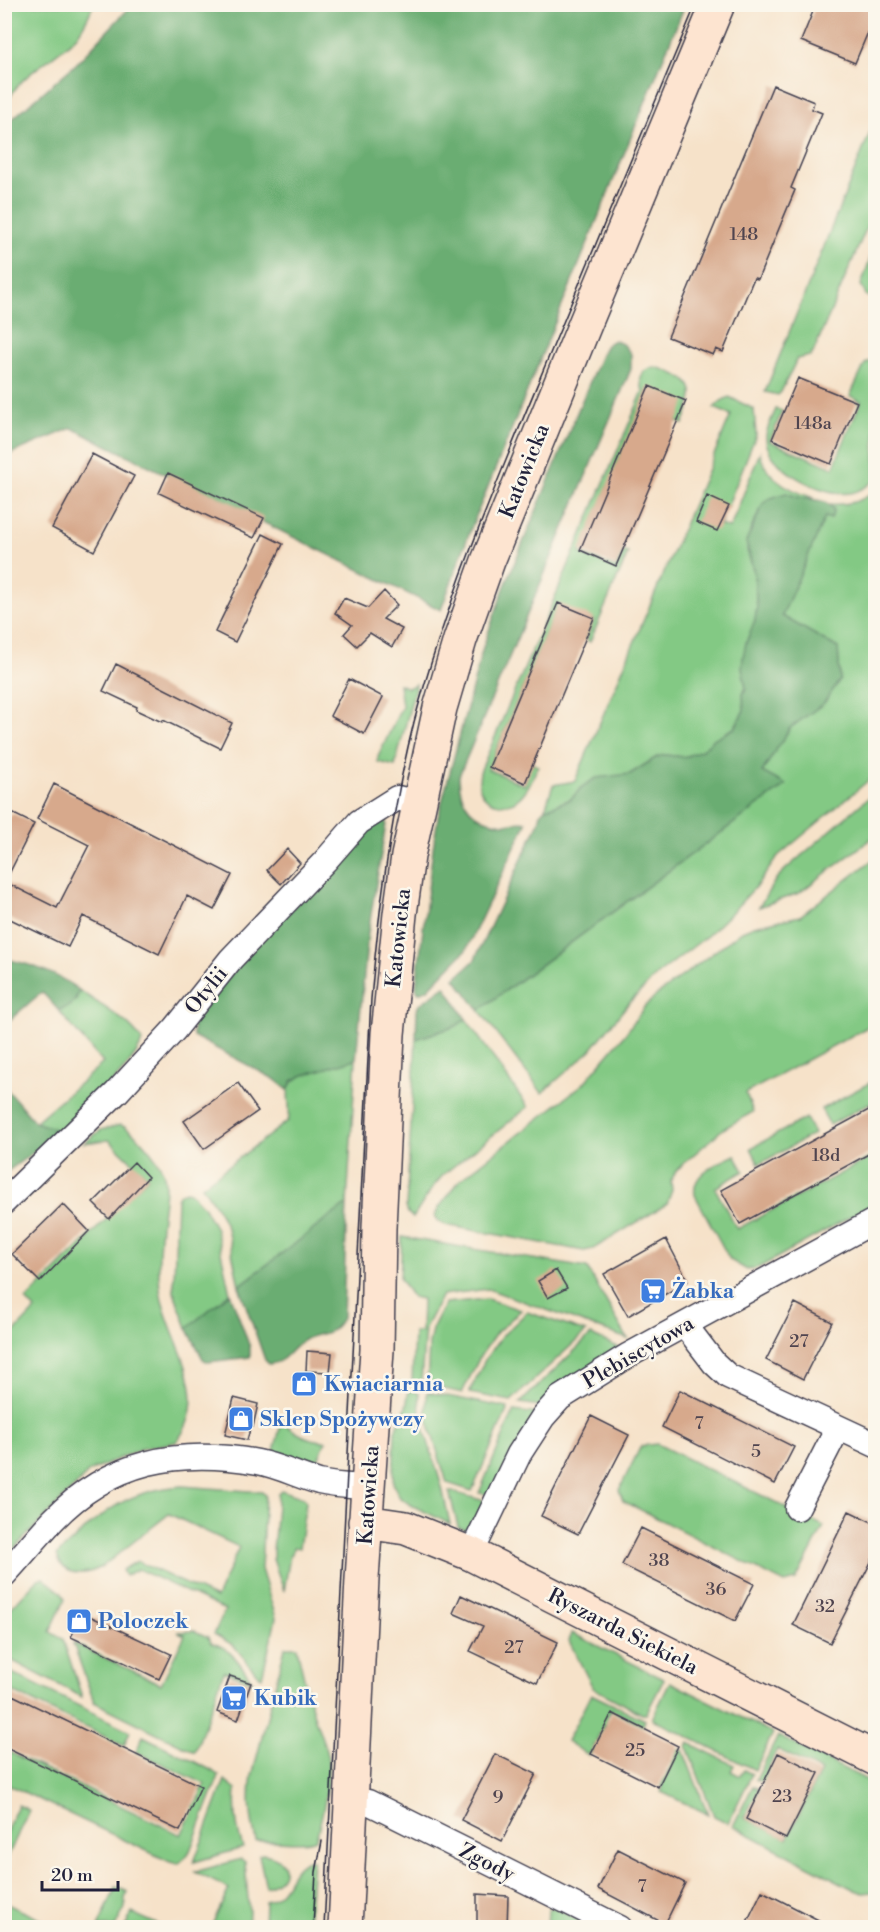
<svg xmlns="http://www.w3.org/2000/svg" width="880" height="1932" font-family="'Libre Bodoni',serif">
<rect width="100%" height="100%" fill="#fbf7ec"/>
<filter id="ink" filterUnits="userSpaceOnUse"><feTurbulence type="fractalNoise" baseFrequency=".0167" numOctaves="2"/><feDisplacementMap in="SourceGraphic" scale="12" xChannelSelector="R" yChannelSelector="G"/><feConvolveMatrix kernelMatrix="1 2 1 2 8 2 1 2 1" color-interpolation-filters="sRGB"/></filter>
<filter id="wash" filterUnits="userSpaceOnUse"><feTurbulence type="fractalNoise" baseFrequency=".008" numOctaves="4" result="noise"/><feDisplacementMap in="SourceGraphic" scale="24" xChannelSelector="R" yChannelSelector="G"/><feGaussianBlur stdDeviation="1.35" result="paint"/><feColorMatrix in="noise" values="0 0 0 0 0 0 0 0 0 0 0 0 0 0 0 0 0 1.4 0 .05"/><feComposite in="paint" operator="in"/></filter>
<g filter="url(#wash)">
<rect width="100%" height="100%" fill="#f6e2c9"/>
<path fill="#83c984" stroke="#527660" stroke-width="1.5" d="M5,5H93C90,14 84,25 78,34C57,61 7,77 5,115L9,120L5,125Z
M875,120V208L813,353L810,356L797,359L781,392L778,395L765,392Z
M875,245L876,301H875L866,295L861,285Z
M870,361L876,363L875,480C868,486 861,491 851,493C824,497 763,468 766,435C767,427 773,417 776,409L782,411L770,441L833,468L861,401L850,396L865,364Z
M653,367C661,368 669,371 676,375C702,386 691,403 683,424L677,422L648,389L580,553L616,568L624,551L628,553L590,642L586,640L594,620L558,605L488,769L524,785L533,763L538,766C533,777 528,791 518,799C508,808 486,805 481,791C478,785 479,778 480,772L643,391C640,381 639,381 644,371Z
M729,397L754,409L756,435L720,525L730,528L760,452C764,478 792,491 814,498H800L786,493L763,504L750,531L747,550L754,573L757,607L755,620L746,643V688L743,694L744,710L734,728L715,738L702,750L685,757L665,755L657,757L630,774L615,777L583,786L571,799L545,809L553,785L575,781L731,415L714,408L721,401Z
M875,491V775L778,856L759,883L735,909L707,936L658,974L628,1004L590,1051L542,1093L479,1010L786,785L762,772L790,728L824,703L840,679L838,648L782,616L825,516L834,510L830,504C849,505 860,502 875,491Z
M399,684L408,688L416,684L395,766L378,762V757L402,706Z
M875,792V836L799,893L759,907L776,879L786,869Z
M875,858V1023L746,1093L753,1112L723,1129L683,1164L676,1171L671,1181L672,1190L667,1204L593,1249L584,1251L445,1225L437,1221L435,1216L438,1209L460,1180L583,1084L626,1033L645,1006L657,995L742,931L754,926L800,916Z
M79,990C98,1004 131,1021 142,1041C136,1066 76,1116 56,1136L35,1122L103,1063L58,1010L64,1008L76,1000Z
M466,1019L528,1107L444,1174L433,1187L413,1218L408,1213L406,1207L416,1039L456,1026Z
M356,1059L347,1204L239,1286L227,1228L219,1211L202,1186L288,1121C292,1109 286,1098 289,1088C294,1072 340,1063 356,1059Z
M875,1080V1100L830,1125L821,1109Z
M806,1118L814,1134L759,1164L751,1148Z
M120,1125C134,1129 158,1158 163,1172C168,1184 162,1212 161,1226C159,1247 157,1280 162,1300C173,1347 214,1396 176,1442L140,1449L89,1472L5,1558L4,1343L35,1310L26,1300L148,1177L109,1140L84,1143L101,1130Z
M735,1155L744,1171L715,1188L737,1229L875,1155V1203L760,1267L747,1270L730,1260L695,1195C691,1172 719,1163 735,1155Z
M186,1191L190,1192L203,1206L216,1229L230,1293L187,1328L174,1292V1279L177,1199L180,1193Z
M402,1237L587,1268L628,1339L488,1289L442,1295L425,1328L421,1383L412,1382L414,1332H421L422,1299L412,1297L400,1279Z
M487,1299L521,1310L497,1332L481,1355L462,1393L427,1385L429,1344L432,1329L445,1303Z
M527,1312L586,1332L511,1401L469,1393L486,1358L502,1336Z
M591,1335L620,1348L546,1407L520,1403Z
M409,1390L419,1393L420,1415L442,1487L450,1524L413,1506L400,1498L393,1483L395,1431L406,1407Z
M427,1392L508,1408L472,1491L447,1483L426,1415Z
M514,1411L540,1414L495,1496L479,1493Z
M282,1420C292,1432 309,1441 326,1441L316,1464L314,1474L272,1459Z
M657,1444L824,1526L796,1580L785,1583L623,1501L619,1490L641,1446Z
M182,1486L262,1492L265,1495L261,1569L276,1618L262,1677L258,1675L233,1645L214,1634L225,1610L138,1569L125,1576L122,1570L137,1561L216,1598L239,1547L169,1514L103,1566C87,1576 63,1578 57,1555C100,1516 121,1491 182,1486Z
M281,1490L304,1498L306,1502L299,1548L293,1547L292,1555L290,1556L284,1591L273,1559V1551L278,1493Z
M449,1491L492,1503L476,1534L458,1527Z
M43,1578L61,1592L65,1599L50,1632L63,1639L82,1697L5,1657V1614L38,1579Z
M195,1631L208,1637L211,1643C232,1647 241,1666 253,1682L224,1671L195,1752L94,1702L73,1643L161,1684L185,1635L178,1632Z
M572,1633L664,1679L646,1714H642L593,1688L569,1641Z
M285,1647H297C302,1670 307,1693 314,1715C318,1730 326,1745 328,1760C330,1782 322,1817 316,1839C305,1845 272,1839 256,1841C251,1819 248,1799 252,1776Z
M4,1669L130,1731L124,1746L5,1688Z
M670,1682L773,1733L755,1770L652,1719Z
M591,1694L645,1720L643,1726L611,1710L589,1756L567,1741Z
M143,1736L211,1770L219,1776L190,1851L186,1857L178,1864L170,1862L5,1783V1750L181,1835L205,1784L136,1752Z
M778,1736L875,1784L876,1888L872,1892L863,1893L855,1890L733,1826L753,1786L759,1789L744,1818L787,1839L821,1771L777,1749L762,1782L756,1780Z
M689,1743L734,1765L731,1771L740,1776L744,1770L752,1774L728,1823L714,1816L687,1747Z
M679,1750H683L708,1814L661,1792L663,1788L661,1786Z
M225,1780L236,1789C234,1810 236,1828 243,1848L194,1862Z
M18,1805L29,1810L5,1863V1834Z
M262,1854C291,1857 291,1879 266,1887L259,1855Z
M241,1859L245,1862L249,1912L248,1927H211L229,1889L195,1872Z
M310,1860L313,1861L308,1927H264L265,1901C290,1896 289,1863 310,1860Z
M116,1887L128,1892L125,1898V1908L115,1927H98Z
M4,1903H5L57,1927H5Z
M554,1907L595,1928H547L548,1910Z
M132,1913L163,1927H125Z"/>
<path fill="#6aad72" stroke="#466856" stroke-width="1.5" d="M132,5H685L472,526L441,610L72,428L5,456V125L77,63Z
M614,340L624,345L631,354V369L459,776C459,804 474,821 503,824C511,825 517,819 526,822L525,826L466,950L428,989L421,992H418L416,987L417,978L433,848L438,817L483,647L504,588L603,350L606,345Z
M786,493C791,495 797,497 801,498C814,500 826,498 834,510L831,519L825,517L782,616L838,648L840,680L824,703L790,728L762,772L786,785L479,1010L455,978L474,961L539,822L541,813L545,809L571,799L583,786L596,778L630,774L657,757L664,755L685,757L702,750L715,738L735,728L744,710L743,694L746,688L742,668L743,657L746,643L755,620L757,607L754,573L746,542L763,504L768,499Z
M387,818L368,933L356,1059L304,1075L292,1081L288,1090L274,1079L193,1036V1022L241,961L369,828Z
M5,959C32,964 56,973 79,990C75,1003 71,1007 58,1010L42,992L5,1024Z
M445,986L466,1019L456,1026L416,1039L417,1009L419,1005Z
M4,1086L35,1122L53,1128L56,1136L5,1173Z
M347,1204L343,1316C333,1338 320,1331 304,1340C290,1348 286,1363 269,1364L265,1360L239,1286Z
M230,1293L250,1347V1357L208,1362L203,1359L187,1328Z"/>
<g id="blocks">
<path fill="#d7a98c" d="M816,4H876V13L855,63L801,41Z
M773,85L814,102L812,109L822,113L791,188L795,190L758,279L754,278L723,352L716,349L713,355L668,337Z
M798,378L857,402L831,464L772,439Z
M649,386L686,401L616,566L580,550Z
M92,454L134,476L94,551L52,528Z
M168,473L264,518L254,538L159,493Z
M707,496L729,506L717,531L696,522Z
M263,534L283,544L235,642L215,632Z
M384,591L397,605L383,619L402,629L392,647L370,633L357,646L344,634L352,625L335,613L344,598L368,608Z
M558,603L594,618L525,783L489,767Z
M116,664L232,723L220,748L163,720L162,722L136,710L137,707L103,691Z
M349,679L383,697L364,734L330,716Z
M54,784L232,875L214,910L187,896L159,954L83,916L68,947L4,916V827L12,813L34,824L5,882L57,908L89,845L37,819Z
M287,849L300,863L281,884L267,870Z
M238,1083L258,1111L204,1149L184,1121Z
M876,1106V1150L740,1224L721,1190Z
M134,1162L148,1177L109,1219L93,1203Z
M63,1204L89,1231L40,1282L12,1254Z
M666,1239L688,1281L628,1316L604,1274Z
M556,1270L567,1288L548,1298L538,1281Z
M795,1303L832,1322L803,1379L766,1360Z
M307,1351L332,1353L330,1372L306,1371Z
M680,1390L794,1447L775,1484L662,1427Z
M234,1398L258,1404L253,1427L251,1426L247,1440L225,1435Z
M591,1416L629,1435L578,1534L541,1516Z
M849,1511L876,1524V1552L830,1643L793,1625Z
M641,1528L754,1584L735,1621L622,1565Z
M461,1595L558,1642L537,1683L470,1651L483,1626L453,1613Z
M83,1613L171,1654L159,1679L71,1637Z
M230,1676L251,1683L238,1720L217,1712Z
M4,1691L201,1786L180,1831L4,1747Z
M612,1713L678,1746L658,1787L591,1754Z
M778,1753L819,1773L786,1839L746,1819Z
M495,1754L536,1774L502,1841L461,1820Z
M618,1849L685,1883L665,1924L598,1889Z
M762,1891L834,1928H744Z
M477,1894L508,1896L507,1928H477Z"/>
</g>
</g>
<g filter="url(#ink)">
<use href="#blocks" fill-opacity="0" stroke="#423f50" stroke-width="1.5"/>
<g fill="none" stroke-linecap="round" stroke-linejoin="round">
<g stroke="#423f50" stroke-width="27">
<path id="street" d="M4,1202L117,1092L175,1029L231,959L325,861L359,822L397,798L418,803
M685,1325L714,1363L728,1376L876,1445
M797,1508L838,1428
M471,1554L519,1454L543,1417L560,1398L629,1355L876,1220
M4,1575C21,1557 36,1538 53,1520C111,1460 178,1448 258,1462C279,1466 298,1476 319,1482C335,1486 352,1486 368,1487
M352,1801L368,1802L620,1928"/>
</g>
<g stroke="#423f50" stroke-width="36">
<path id="secondary" d="M365,1522L406,1528L471,1554L876,1759
M345,1928L362,1579L377,1350L379,1228L388,1034L400,914L408,856L440,708L460,640L488,561L585,324L718,4"/>
</g>
<use href="#street" stroke="#fff" stroke-width="24"/>
<use href="#secondary" stroke="#fde4d0" stroke-width="33"/>
<path stroke="#22223b" stroke-width="1.5" d="M313,1928L316,1872L322,1841
M324,1928L371,999C379,906 391,813 414,722C447,598 498,479 547,361C597,242 646,123 696,4"/>
</g>
</g>
<defs>
<g id="supermarket-square" transform="scale(1.35)"><rect x="-9" y="-9" width="18" height="18" rx="4" fill="#3f7fe0" stroke="#fbf7ec"/><path d="M-6-5.5h2.5l.6 2H6L4.5 2H-2.5L-4.4-4H-6ZM-1.5 3.2a1.3 1.3 0 1 0 .1 0ZM3 3.2a1.3 1.3 0 1 0 .1 0Z" fill="#fff"/></g>
<g id="shop-square" transform="scale(1.35)"><rect x="-9" y="-9" width="18" height="18" rx="4" fill="#3f7fe0" stroke="#fbf7ec"/><path d="M-5-2.5h2.3a2.7 3.5 0 0 1 5.4 0H5L5.5 6h-11ZM-1.5-2.5h3a1.5 2.3 0 0 0-3 0Z" fill="#fff"/></g>
</defs>
<g fill-rule="evenodd">
<use href="#supermarket-square" x="653" y="1291"/>
<use href="#shop-square" x="304" y="1384"/>
<use href="#shop-square" x="241" y="1419"/>
<use href="#shop-square" x="79" y="1621"/>
<use href="#supermarket-square" x="234" y="1698"/>
</g>
<g text-anchor="middle" stroke-width="5" stroke-linejoin="round" paint-order="stroke">
<g font-size="18" fill="#4f444f">
<text x="744" y="240">148</text>
<text x="813" y="429">148a</text>
<text x="826" y="1161">18d</text>
<text x="799" y="1347">27</text>
<text x="699" y="1429">7</text>
<text x="756" y="1457">5</text>
<text x="659" y="1566">38</text>
<text x="716" y="1595">36</text>
<text x="825" y="1612">32</text>
<text x="514" y="1653">27</text>
<text x="635" y="1756">25</text>
<text x="782" y="1802">23</text>
<text x="498" y="1803">9</text>
<text x="642" y="1892">7</text>
</g>
<g font-size="21" fill="#22223b" stroke="#fbf7ec">
<text transform="translate(524 471) rotate(-68)" y="7">Katowicka</text>
<text transform="translate(398 938) rotate(-84)" y="7">Katowicka</text>
<text transform="translate(206 990) rotate(-51)" y="7">Otylii</text>
<text transform="translate(638 1352) rotate(-30)" y="7">Plebiscytowa</text>
<text transform="translate(368 1495) rotate(-86)" y="7">Katowicka</text>
<text transform="translate(623 1631) rotate(27)" y="7">Ryszarda Siekiela</text>
<text transform="translate(487 1862) rotate(27)" y="7">Zgody</text>
</g>
<g font-size="21" font-weight="bold" fill="#366cbe" stroke="#fbf7ec" text-anchor="start">
<text x="672" y="1298">Żabka</text>
<text x="324" y="1391">Kwiaciarnia</text>
<text x="260" y="1426">Sklep Spożywczy</text>
<text x="98" y="1628">Poloczek</text>
<text x="254" y="1705">Kubik</text>
</g>
</g>
<rect width="880" height="1932" fill="none" stroke="#fbf7ec" stroke-width="24"/>
<path d="M42 1881v9h76v-9" fill="none" stroke="#22223b" stroke-width="3"/>
<text x="51" y="1881" font-size="18" fill="#22223b" stroke="#fbf7ec" stroke-width="4.5" paint-order="stroke">20 m</text>
</svg>
